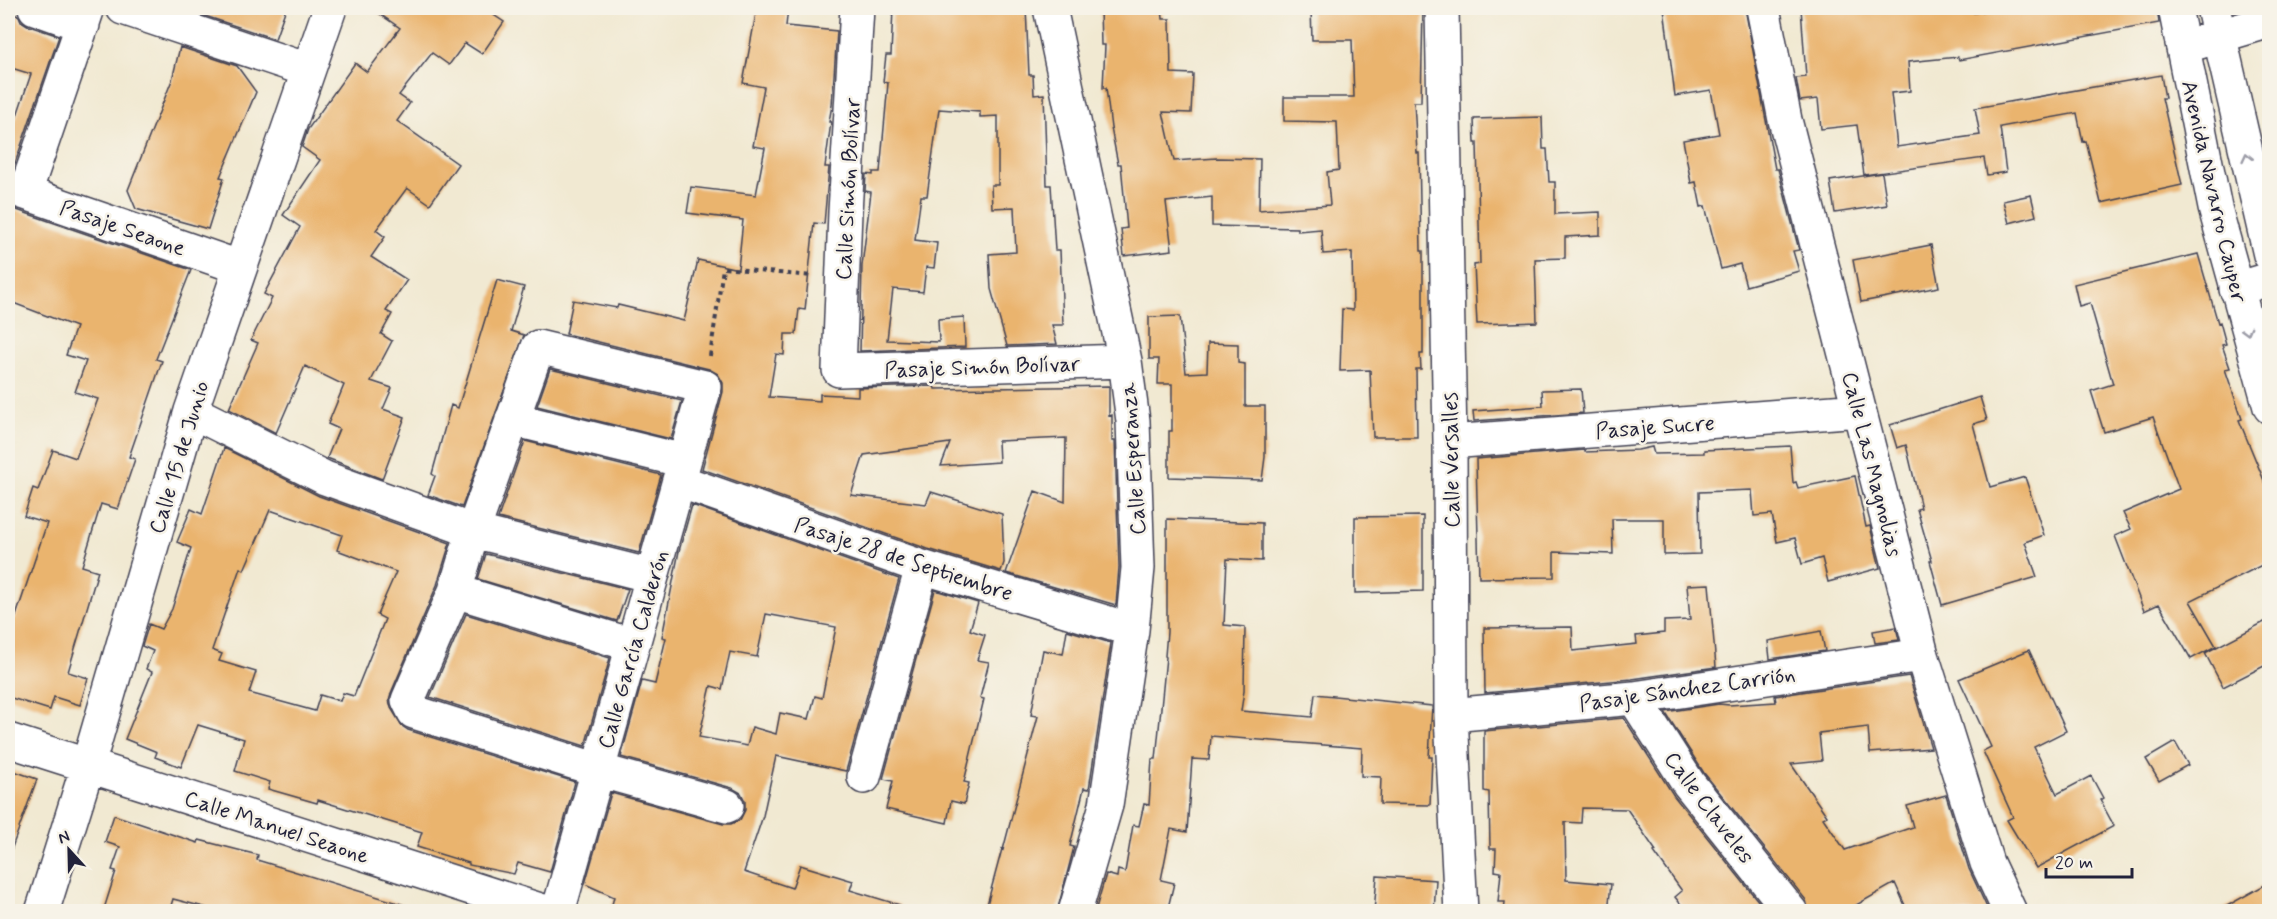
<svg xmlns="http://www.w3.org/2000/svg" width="2277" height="919" font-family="Mynerve,sans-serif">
<rect width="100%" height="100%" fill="#f7f3e8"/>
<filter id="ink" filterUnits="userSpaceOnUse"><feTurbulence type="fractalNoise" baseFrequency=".0167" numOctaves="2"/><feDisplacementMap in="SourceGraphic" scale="12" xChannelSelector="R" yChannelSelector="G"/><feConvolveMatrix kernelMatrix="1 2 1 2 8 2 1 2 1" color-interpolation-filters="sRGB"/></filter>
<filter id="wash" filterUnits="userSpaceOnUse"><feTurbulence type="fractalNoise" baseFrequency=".008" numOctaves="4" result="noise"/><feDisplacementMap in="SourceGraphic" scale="24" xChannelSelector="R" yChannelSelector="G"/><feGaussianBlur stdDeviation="1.35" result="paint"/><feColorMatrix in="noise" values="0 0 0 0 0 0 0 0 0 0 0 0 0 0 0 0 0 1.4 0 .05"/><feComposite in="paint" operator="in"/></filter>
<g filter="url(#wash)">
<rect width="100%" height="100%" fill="#f1e9d2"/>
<g id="blocks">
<path fill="#eab46e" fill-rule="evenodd" d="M181,8H286L275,39Z
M371,8H483L504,22L482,54L465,43L449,65L432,53L399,95L410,103L397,121L458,164L430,204L407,188L376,230L385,237L371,257L407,280L386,311L392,314L381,334L392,341L371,381L392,388L383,409L405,417L382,479L327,458L339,429L328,424L344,385L305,366L276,433L229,409L258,343L251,340L272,298L264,294L300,227L283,215L320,160L302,147L308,129L355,63L367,72L400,28Z
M757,8H788L786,26L837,31L832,105L829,122H831L825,167H829L824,224L814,223L805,310L799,309L796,334H785L784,355L776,354L769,397L820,401V394L858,396V388L934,386L935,389L1109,386V416L1112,415V441H1115L1119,567L1116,605L1006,573L1035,491L1065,502L1066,438L998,441L999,462L941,466L950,443L864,455L851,495L926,504L931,492L1002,514L1004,563L1001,571L928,549L702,469L723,392V383L718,374L709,369L566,334L573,300L617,308L618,305L684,321L698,260L738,269L743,220L687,213L691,187L756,195L765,148L753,146L764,87L743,83Z
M893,8H928V10L1026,8L1029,75H1033L1034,95L1044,94L1047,185H1051L1055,250H1060L1063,325H1052L1057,344L1007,346L991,289L989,254L1016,252L1014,207L992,208L991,185H998V116L980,117V112L939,109L927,196H921L915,240L937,243L934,268L926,267L923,292L893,289L887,340L939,342L938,319L964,317L965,347L860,351L862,266L871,192L865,191L866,174L873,175V172H880L888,83L883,82L886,55H891Z
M1100,8H1162L1163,19H1170L1171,73L1193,74L1191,113L1163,112L1174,161L1217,158L1260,159L1259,210L1330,205L1327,172L1339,170L1337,122L1284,121V97H1354L1352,40H1312L1311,9H1423L1421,102H1414L1417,153H1419L1421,251H1423V354H1420L1421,369H1416L1417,437H1373L1370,370L1340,371L1342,309L1353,310L1352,252L1323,254L1321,229L1298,231V228L1212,226V197L1166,202L1172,250L1124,256L1121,229L1127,228L1121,164H1118L1111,128L1106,88H1103L1105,45H1101Z
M1664,8H1745L1775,169H1778L1799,250L1793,251L1799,271L1746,286L1740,264L1721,269L1705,206L1701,207L1696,182L1691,183L1683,140L1719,134L1711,90L1675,96Z
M1801,8H1973L1974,13L2005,8H2157L2159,23L1959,60L1958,57L1908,62L1910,91L1891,93L1897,147L1980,135L1975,108L2161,75L2165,98H2162L2182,185L2101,203L2086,141L2083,142L2077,113L2000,127L2006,172L1987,175L1984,158L1864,175L1857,125L1821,129L1818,99L1800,101L1796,78L1806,77Z
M8,12L19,16L21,21L29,26L59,36L13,169H8V142L31,74L8,67Z
M180,47L237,66L256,92L220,177L224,178L208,229L136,209L128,190L172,80Z
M1542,117L1543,149H1547L1549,182H1555V214L1600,212V235L1565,237V258L1535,259L1537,322L1477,324L1474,265L1480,264L1477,143H1475L1474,119Z
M1882,173L1887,205L1835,213L1830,181Z
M2031,195L2036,216L2009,223L2003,201Z
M8,207L191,270L156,359L162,361L129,457L135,459L118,509L101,504L82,566L98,571L68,672L88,678L80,705L54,697L50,710L8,697V617L15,619L47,523L24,516L33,488L38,490L53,450L76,458L98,399L75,392L86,361L66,355L76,327L8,301Z
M1931,245L1939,287L1861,302L1853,260Z
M2198,254L2218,323L2220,322L2226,344L2222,345L2230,368L2225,369L2242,419L2239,420L2270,495V561L2190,601L2216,646L2191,659L2159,604L2144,611L2115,536L2131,529L2123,513L2179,489L2153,417L2104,432L2091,391L2113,384L2090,303L2079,306L2074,284Z
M497,280L524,287L511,331L524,335L462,507L428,495L435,476L432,474L451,405L458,408Z
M1180,316L1186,373L1207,372L1208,343L1238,344V363L1245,364V406H1265V457L1262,480L1169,477V431H1172V384H1158L1159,359H1149V317Z
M550,369L682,401L671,439L537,406Z
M1581,389L1583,413L1474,421L1473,411L1543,406L1542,390Z
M1980,397L1987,420L1973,424L1990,487L2025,477L2044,535L2025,542L2037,577L1942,605L1930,561H1932L1917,509L1921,508L1906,445L1897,448L1890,425Z
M525,441L661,475L639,553L498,518Z
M1790,446L1793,483L1796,482L1798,488L1855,476L1866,527L1870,526L1880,568L1828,582L1822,558L1802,564L1795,538L1777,542L1772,514L1754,516L1752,490L1699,492L1700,554L1664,555V519H1612L1613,554L1554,552V577L1479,578L1476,459L1585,450V452L1638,450L1652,447L1654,454L1704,453V450Z
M224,448L319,496L450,543L437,585L391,693L389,700L391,708L402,726L408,730L575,782L550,872L518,863L514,874L469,865V863L417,847L422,832L318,800L317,803L268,789L270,782L235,771L244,739L198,725L181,767L155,757L157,752L125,739L152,672L146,669L153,651L142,646L149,624L161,629L172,609L191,548L177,542L191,509L202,514ZM270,510L342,535L337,550L396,572L377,615L385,619L354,696L343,693L340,701L320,695L315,711L249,693L256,672L219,661L222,654L212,650L240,568L244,570Z
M692,505L899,579L846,771L776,756L763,816L744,872L792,888L800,865L853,881L850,890L900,905L899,912H610L614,897L585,884L611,793L723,824H731L740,820L745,810V801L741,793L732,788L621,757L642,681L655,684L666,638L662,637L679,551ZM766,614L836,627L822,698L815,696L809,719L780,713L776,734L752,727L747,746L699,737L711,686L722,689L730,652L757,657Z
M1423,516V591L1355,593V517Z
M1167,519L1262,523V561L1227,559L1224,625L1245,627L1244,691L1241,711L1312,717L1315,694L1432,706L1429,757H1432L1430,805L1380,804L1381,777L1361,776L1362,748L1211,736L1209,760L1192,759L1187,832L1171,829L1161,880L1174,883L1167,912H1095L1106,874L1117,877L1118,870L1125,872L1133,825L1139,826L1144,804L1149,805L1152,759H1156L1166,657L1165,656L1167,632Z
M486,554L628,589L617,621L478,579Z
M1709,584L1716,667L1632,679L1485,693L1484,628L1572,627L1573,651L1637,644L1636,636L1664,633V621L1690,620L1687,585Z
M935,590L978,603L970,630L985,635L977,660L989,662L980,698L984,699L964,782L969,783L964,804L951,801L947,823L886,809L893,781L883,779Z
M466,614L610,658L585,746L430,697Z
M2270,619V663L2223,687L2205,653Z
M1896,627L1899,640L1875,643L1873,631Z
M1067,630L1111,643L1089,789L1084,788L1070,846L1074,847L1057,912H985L1002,849L1003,850L1038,716L1031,715L1043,650L1063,654Z
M1821,631L1825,651L1770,659L1768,641Z
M2029,650L2066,731L2034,747L2057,794L2091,776L2103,798L2100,800L2114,826L2036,868L2007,820L2013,817L1983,751L1991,747L1959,679Z
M1909,676L1931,748L1870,753L1868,727L1819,733L1822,761L1791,764L1827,816L1823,818L1845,850L1913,827L1907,806L1946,795L1969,869L1989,912H1908L1895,883L1844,912H1809L1806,900L1704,773L1665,712L1719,704L1729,705L1776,702L1775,696Z
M1624,718L1674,796L1767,912H1687L1675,897L1682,891L1654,852L1656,851L1627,809L1582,808L1581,823L1565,822L1566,880L1611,884L1608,912H1504L1505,902H1498L1501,872L1495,871L1496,849H1490L1489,792L1484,791V731Z
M2175,742L2188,765L2159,781L2146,759Z
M8,769L37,779L10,853L8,852Z
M114,815L198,843L199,840L258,855L257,860L408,906L407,912H223L173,899L169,912H103L116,871L112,870L120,847L105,842Z
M1377,876L1436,880L1434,912H1374Z
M2270,882V912H2216Z"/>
</g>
</g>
<g filter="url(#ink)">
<use href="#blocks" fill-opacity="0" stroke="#414052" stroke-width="1.5"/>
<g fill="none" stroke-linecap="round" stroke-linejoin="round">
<g stroke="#414052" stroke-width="36">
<path id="minor" d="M35,8L83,25
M123,8L308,70
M857,8L845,212L839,370L1125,361
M1050,8L1125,361L1133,421L1138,568L1132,630L1106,805L1075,912
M1442,8L1450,442L1451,715L1461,912
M1763,8L1785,120L1922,655L1987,863L2010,912
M2183,47L2270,21
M8,187L239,267
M25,193L88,8
M2236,289L2270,279
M191,411L325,478L473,531L652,576
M512,419L684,461
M1450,442L1859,410
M679,481L922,567L1132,630
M455,591L632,645
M1634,698L1689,784L1791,912
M1451,715L1634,698L1922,655
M8,740L546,912
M864,777L922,567
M42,912L88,765L191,411L330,8
M558,912C607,737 657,562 705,387L538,347L473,531L455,591L408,700L414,712L598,770L727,806"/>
</g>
<g stroke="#414052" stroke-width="36">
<path id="major" d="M2175,8L2215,208L2270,407
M2213,8L2270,255"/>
</g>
<path stroke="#414052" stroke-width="4" stroke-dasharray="4.5 4.5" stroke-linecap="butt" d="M710,356L723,268L812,276"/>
<use href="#minor" stroke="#fff" stroke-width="33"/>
<use href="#major" stroke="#fff" stroke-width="33"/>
</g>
<defs><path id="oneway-chevron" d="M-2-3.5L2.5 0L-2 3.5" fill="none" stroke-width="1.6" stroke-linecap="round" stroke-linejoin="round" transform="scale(1.5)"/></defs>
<g stroke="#9c9ca7">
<use href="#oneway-chevron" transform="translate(2247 157) rotate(-103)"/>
<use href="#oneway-chevron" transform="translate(2247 331) rotate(75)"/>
</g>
</g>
<g text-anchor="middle" stroke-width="5" stroke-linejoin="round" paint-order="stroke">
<g font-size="22" fill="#22223b" stroke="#f7f3e8">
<text transform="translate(847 189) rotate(-87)" y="8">Calle Simón Bolívar</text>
<text transform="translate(2215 191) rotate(77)" y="8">Avenida Navarro Cauper</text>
<text transform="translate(123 227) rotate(19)" y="8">Pasaje Seaone</text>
<text transform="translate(982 366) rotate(-2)" y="8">Pasaje Simón Bolívar</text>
<text transform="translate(1655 426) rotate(-4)" y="8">Pasaje Sucre</text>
<text transform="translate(178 457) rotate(-73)" y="8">Calle 15 de Junio</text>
<text transform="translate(1132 459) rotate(-94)" y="8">Calle Esperanza</text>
<text transform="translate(1450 460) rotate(-91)" y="8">Calle Versalles</text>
<text transform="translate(1873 464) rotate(76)" y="8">Calle Las Magnolias</text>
<text transform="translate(904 558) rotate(18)" y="8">Pasaje 28 de Septiembre</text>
<text transform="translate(632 649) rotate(-74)" y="8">Calle García Calderón</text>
<text transform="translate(1687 688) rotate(-8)" y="8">Pasaje Sánchez Carrión</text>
<text transform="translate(1710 807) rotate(53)" y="8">Calle Claveles</text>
<text transform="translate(277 826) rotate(18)" y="8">Calle Manuel Seaone</text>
</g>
</g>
<rect width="2277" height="919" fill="none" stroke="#f7f3e8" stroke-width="30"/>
<g transform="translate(69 850) rotate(338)" stroke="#f7f3e8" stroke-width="4.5" paint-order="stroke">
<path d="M0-4.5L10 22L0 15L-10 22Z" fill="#22223b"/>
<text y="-9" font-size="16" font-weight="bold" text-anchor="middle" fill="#22223b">N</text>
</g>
<path d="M2046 868v9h86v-9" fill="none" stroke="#22223b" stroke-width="3"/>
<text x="2055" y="868" font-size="18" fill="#22223b" stroke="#f7f3e8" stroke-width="4.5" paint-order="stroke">20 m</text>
</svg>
